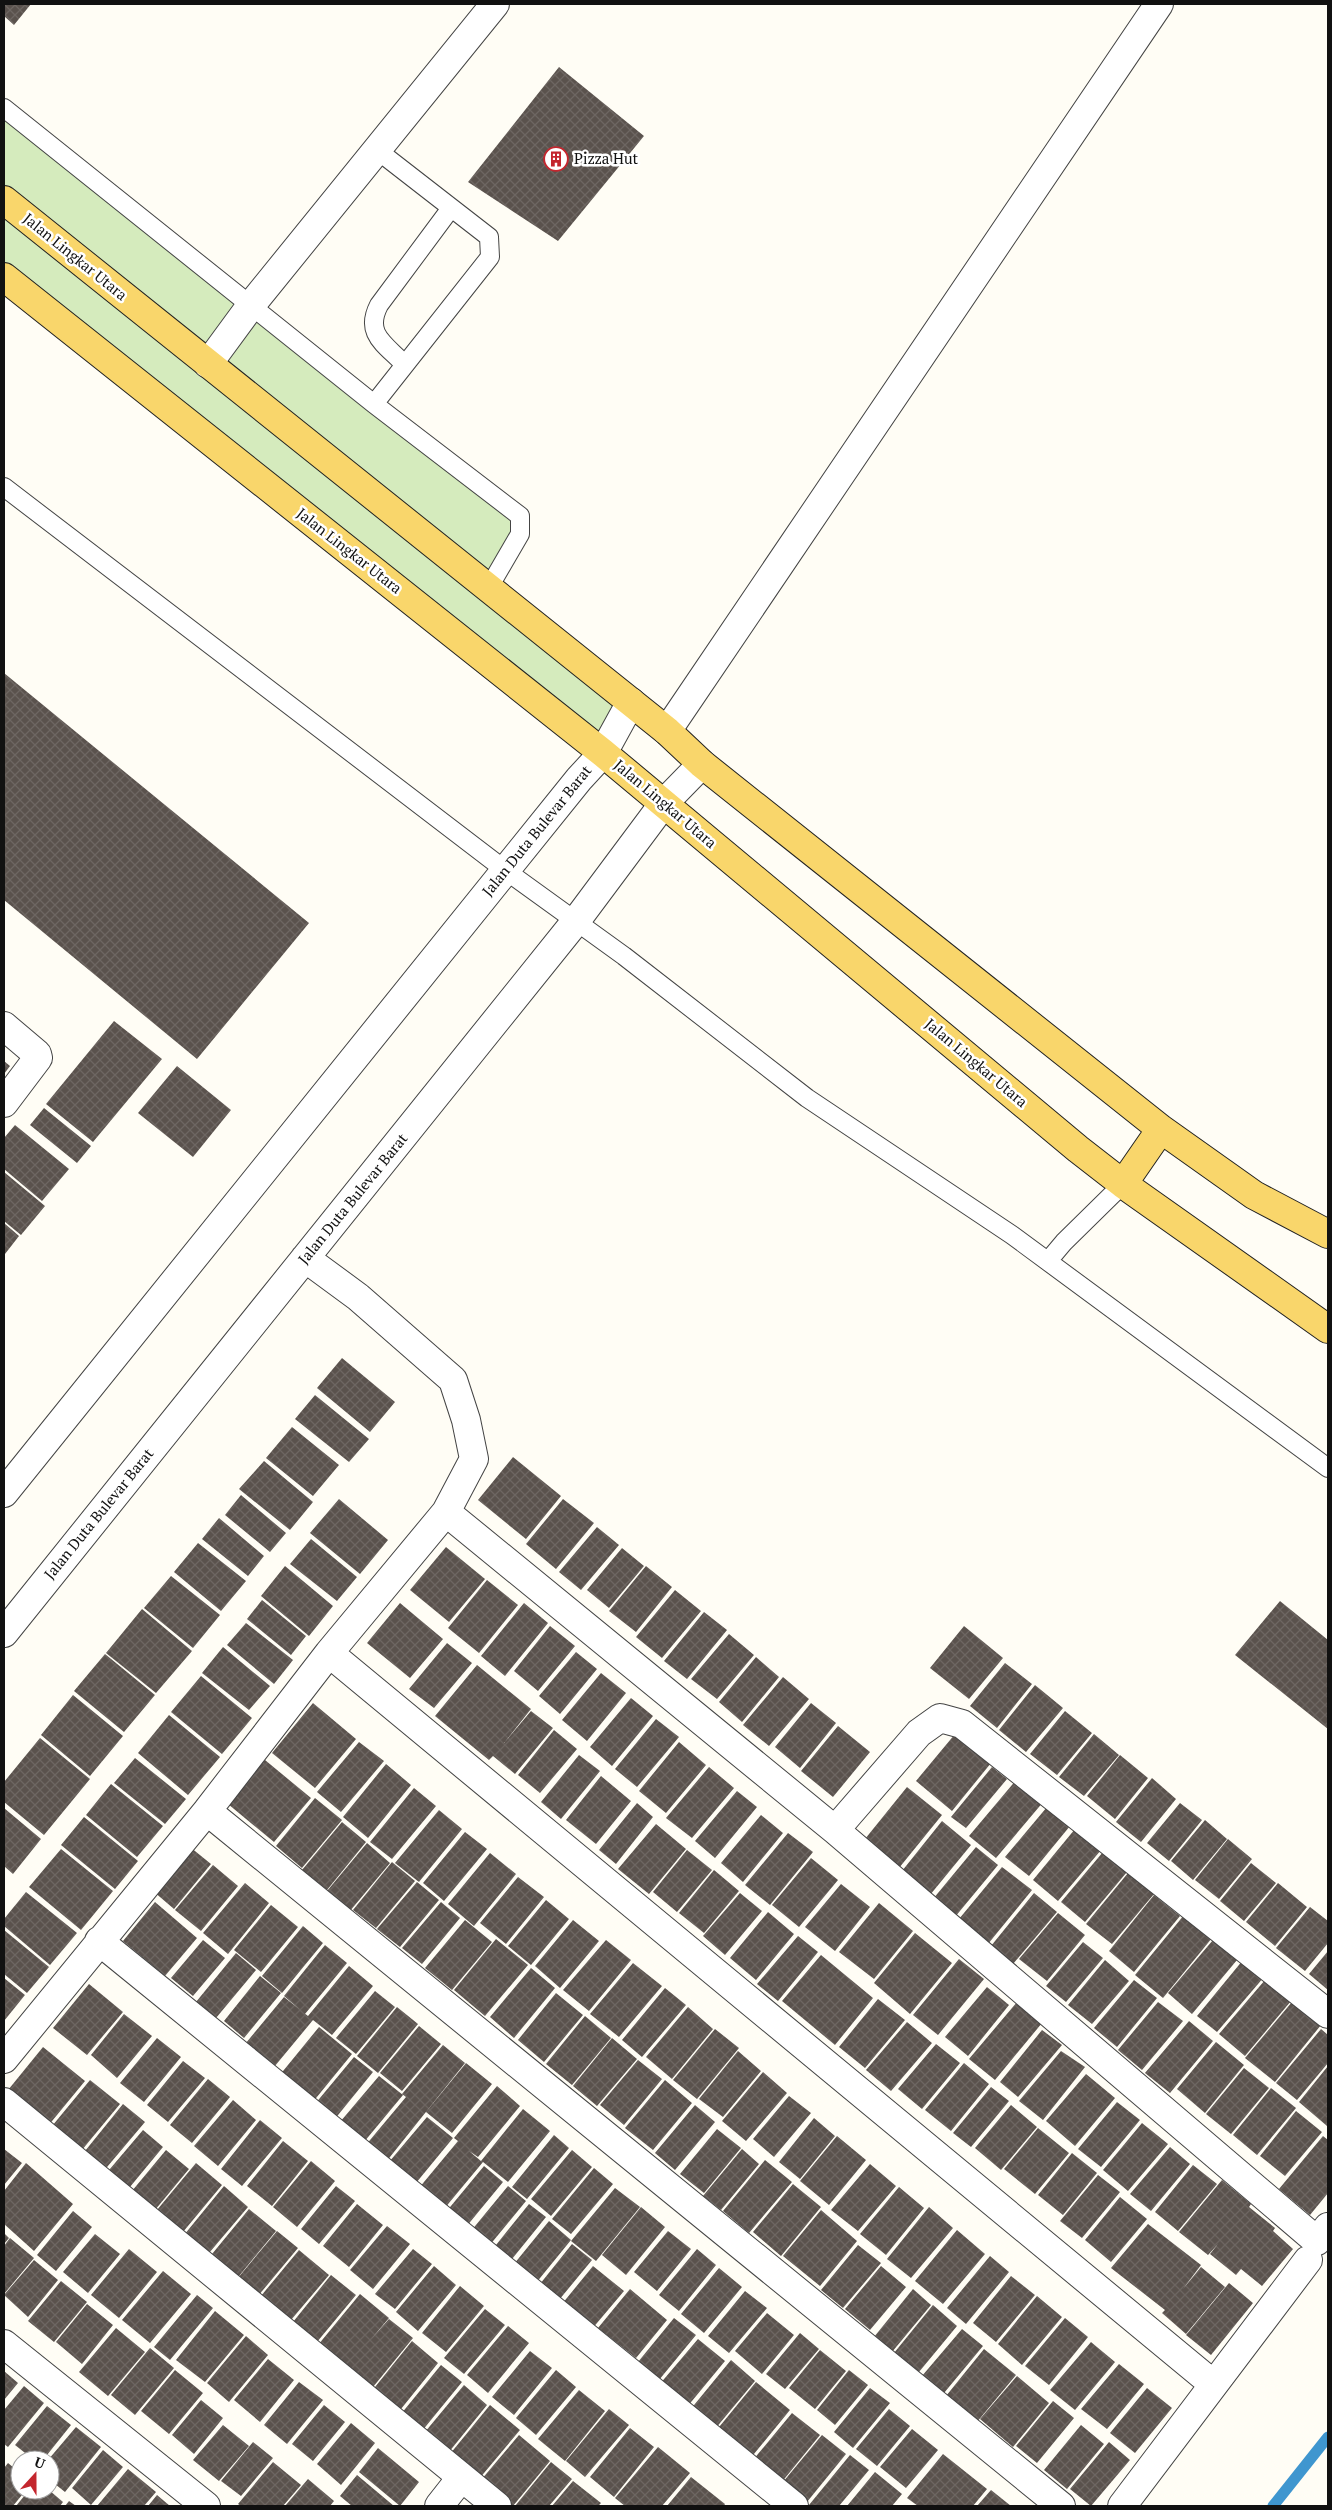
<svg xmlns="http://www.w3.org/2000/svg" width="1332" height="2510" font-family="'PT Serif',serif">
<defs>
<pattern id="building-cross-hatch" width="8" height="8" patternUnits="userSpaceOnUse" patternTransform="scale(1.25)"><rect width="8" height="8" fill="#5a524d"/><path d="M0 0l8 8M0 8l8-8" fill="none" stroke="#6d6662"/></pattern>
</defs>
<rect width="100%" height="100%" fill="#fffdf5"/>
<path fill="#d5ebbd" d="M4,108L520,516L488,589L631,702L603,753L4,274Z"/>
<g fill="none" stroke-linecap="round" stroke-linejoin="round">
<path stroke="#3f96cf" stroke-width="11" d="M1273,2506L1328,2437"/>
</g>
<path fill="url(#building-cross-hatch)" d="M4,4H31L14,25L4,16Z
M559,67L644,136L558,241L468,182Z
M4,673L309,923L197,1059L4,900Z
M114,1021L162,1059L93,1142L46,1104Z
M4,1061L10,1066L4,1074Z
M177,1066L231,1110L193,1157L138,1113Z
M44,1108L91,1146L77,1163L30,1125Z
M15,1125L69,1169L42,1201L4,1169V1138Z
M4,1172L45,1206L21,1235L4,1221Z
M4,1223L19,1236L5,1254L4,1253Z
M342,1358L395,1402L370,1432L317,1388Z
M315,1395L369,1439L349,1462L295,1419Z
M292,1427L339,1465L313,1496L266,1458Z
M513,1457L561,1496L526,1539L478,1500Z
M264,1461L313,1502L290,1530L239,1489Z
M241,1495L286,1533L270,1552L225,1515Z
M339,1499L388,1540L360,1574L310,1533Z
M563,1499L594,1523L556,1569L526,1544Z
M219,1518L264,1556L248,1576L202,1539Z
M597,1527L619,1545L581,1590L559,1572Z
M311,1539L357,1577L337,1601L290,1564Z
M198,1543L246,1581L221,1611L174,1572Z
M446,1547L485,1579L449,1622L410,1590Z
M622,1548L644,1566L609,1608L587,1590Z
M285,1566L333,1606L309,1636L261,1596Z
M646,1566L672,1587L636,1632L609,1611Z
M171,1576L220,1615L193,1648L144,1608Z
M487,1580L518,1605L479,1653L448,1628Z
M675,1590L701,1611L662,1658L636,1637Z
M262,1600L306,1636L291,1655L247,1619Z
M1280,1601L1328,1640V1729L1235,1655Z
M400,1603L443,1639L410,1678L367,1643Z
M524,1603L548,1623L505,1676L481,1656Z
M142,1609L192,1651L156,1693L106,1653Z
M704,1612L727,1630L687,1679L664,1661Z
M246,1623L293,1660L274,1684L227,1645Z
M550,1626L575,1646L538,1691L514,1671Z
M964,1626L1003,1658L969,1699L930,1668Z
M729,1634L754,1655L717,1699L691,1679Z
M447,1643L472,1663L434,1708L409,1689Z
M223,1647L270,1686L249,1710L202,1673Z
M576,1652L597,1669L560,1714L539,1696Z
M105,1654L155,1695L124,1732L74,1691Z
M756,1657L779,1677L742,1722L719,1702Z
M1005,1663L1032,1684L997,1728L970,1706Z
M477,1665L531,1709L504,1743L531,1711L553,1728L515,1774L493,1756L489,1760L435,1716Z
M601,1673L626,1693L587,1741L562,1720Z
M201,1676L252,1718L222,1754L171,1712Z
M783,1677L809,1699L769,1746L743,1725Z
M1035,1685L1063,1708L1026,1752L999,1730Z
M73,1695L123,1736L90,1776L41,1735Z
M631,1698L653,1716L612,1766L590,1747Z
M313,1703L356,1739L315,1788L272,1753Z
M811,1703L836,1723L800,1768L775,1747Z
M1065,1711L1092,1733L1057,1775L1030,1754Z
M169,1715L220,1757L188,1795L138,1753Z
M656,1719L679,1737L637,1787L615,1769Z
M838,1726L870,1752L833,1797L801,1771Z
M554,1730L577,1749L540,1793L518,1775Z
M955,1734L991,1763L952,1811L916,1781Z
M1094,1734L1119,1755L1084,1796L1059,1777Z
M40,1738L90,1779L44,1835L4,1802V1782Z
M359,1742L384,1761L341,1812L317,1792Z
M679,1742L706,1765L666,1813L639,1791Z
M579,1755L600,1771L561,1819L541,1802Z
M1120,1755L1148,1778L1115,1819L1087,1796Z
M135,1758L186,1799L165,1824L114,1783Z
M265,1760L311,1798L274,1842L228,1804Z
M386,1764L411,1785L368,1838L343,1817Z
M709,1767L734,1788L692,1838L666,1818Z
M992,1767L1007,1779L966,1828L951,1817Z
M601,1776L631,1801L596,1844L566,1820Z
M1152,1778L1176,1799L1141,1842L1116,1822Z
M1017,1779L1044,1801L996,1858L969,1836Z
M111,1784L163,1826L137,1857L86,1815Z
M907,1787L942,1815L899,1868L865,1839Z
M414,1788L436,1806L392,1859L370,1842Z
M737,1791L757,1807L715,1858L695,1841Z
M315,1798L342,1820L302,1868L276,1846Z
M637,1803L653,1817L616,1864L599,1850Z
M1180,1803L1202,1820L1169,1861L1147,1843Z
M1047,1807L1070,1826L1029,1876L1005,1857Z
M4,1808L41,1839L13,1874L4,1866Z
M439,1810L462,1829L419,1882L395,1863Z
M761,1815L783,1833L743,1882L721,1863Z
M84,1817L138,1861L115,1889L61,1845Z
M1205,1820L1227,1839L1193,1880L1171,1861Z
M942,1821L971,1845L930,1895L902,1871Z
M342,1822L366,1842L327,1890L302,1870Z
M656,1824L686,1849L649,1894L618,1869Z
M1075,1829L1101,1850L1058,1901L1033,1880Z
M465,1832L487,1849L444,1901L423,1883Z
M788,1833L813,1852L770,1905L745,1885Z
M1228,1839L1252,1859L1219,1899L1195,1880Z
M367,1843L390,1863L350,1911L327,1891Z
M190,1847L211,1864L174,1909L153,1891Z
M976,1847L998,1865L955,1917L933,1899Z
M61,1849L113,1891L81,1930L29,1887Z
M687,1850L712,1870L677,1912L653,1892Z
M1103,1852L1127,1872L1085,1922L1061,1902Z
M490,1853L516,1874L474,1926L448,1904Z
M811,1858L838,1880L799,1927L772,1905Z
M392,1862L415,1881L376,1928L353,1910Z
M1251,1863L1276,1883L1244,1921L1220,1901Z
M213,1865L238,1886L201,1931L175,1910Z
M1002,1867L1032,1890L988,1944L959,1919Z
M714,1870L739,1891L704,1933L679,1913Z
M1128,1873L1154,1894L1112,1944L1086,1924Z
M518,1877L544,1897L506,1944L480,1923Z
M417,1882L439,1900L400,1947L377,1929Z
M245,1883L269,1903L228,1954L203,1933Z
M1278,1883L1307,1907L1275,1946L1246,1922Z
M841,1884L870,1907L835,1951L805,1927Z
M26,1892L77,1933L50,1965L4,1926V1919Z
M740,1893L762,1911L725,1955L703,1936Z
M1034,1893L1057,1912L1013,1964L991,1946Z
M1154,1895L1180,1916L1134,1972L1109,1951Z
M546,1900L569,1919L531,1965L508,1946Z
M155,1902L197,1938L165,1976L123,1941Z
M441,1902L460,1918L422,1964L402,1948Z
M879,1903L913,1931L874,1979L839,1952Z
M271,1905L298,1927L261,1972L234,1950Z
M1310,1907L1328,1921V1943L1305,1971L1276,1948Z
M768,1912L794,1934L756,1980L730,1958Z
M1058,1913L1085,1935L1047,1981L1019,1959Z
M1184,1915L1212,1938L1163,1998L1135,1975Z
M465,1920L492,1942L452,1990L425,1968Z
M573,1920L599,1941L560,1988L535,1966Z
M303,1926L323,1943L282,1993L262,1976Z
M4,1930L49,1967L27,1993L4,1974Z
M915,1933L952,1963L910,2014L874,1983Z
M798,1936L818,1952L778,2001L757,1984Z
M496,1939L528,1965L485,2016L454,1990Z
M203,1940L225,1958L193,1996L171,1978Z
M606,1940L631,1960L589,2011L563,1990Z
M1213,1940L1237,1960L1192,2014L1168,1993Z
M1083,1942L1103,1958L1066,2002L1046,1986Z
M325,1945L347,1963L305,2014L284,1996Z
M1328,1951V1990L1309,1974Z
M236,1953L256,1970L216,2018L196,2002Z
M821,1955L873,1998L835,2045L782,2001Z
M959,1959L984,1979L938,2035L913,2015Z
M1105,1960L1129,1981L1092,2024L1068,2005Z
M1243,1960L1264,1977L1217,2032L1197,2016Z
M633,1963L662,1986L619,2037L590,2014Z
M349,1966L373,1986L332,2035L313,2020L270,2072L241,2049L284,1997L308,2016Z
M531,1968L555,1988L514,2038L490,2017Z
M260,1976L281,1993L244,2038L224,2021Z
M4,1978L25,1995L4,2021Z
M1134,1980L1157,1998L1117,2047L1094,2028Z
M1265,1980L1291,2001L1245,2056L1219,2034Z
M89,1984L123,2012L87,2055L53,2028Z
M987,1987L1009,2005L968,2056L945,2037Z
M665,1988L686,2005L642,2057L622,2040Z
M375,1991L395,2007L356,2054L336,2038Z
M556,1993L583,2015L544,2062L518,2040Z
M878,1999L905,2020L865,2068L839,2047Z
M1017,2002L1042,2023L995,2080L969,2059Z
M1158,2002L1183,2021L1142,2070L1118,2050Z
M1292,2002L1321,2025L1275,2082L1245,2058Z
M397,2007L418,2024L378,2073L357,2056Z
M688,2007L713,2029L672,2079L646,2057Z
M124,2014L152,2036L117,2078L91,2055Z
M585,2016L611,2038L572,2085L546,2064Z
M1189,2021L1213,2041L1170,2093L1145,2073Z
M907,2022L932,2043L891,2091L866,2070Z
M419,2026L441,2044L402,2091L380,2073Z
M319,2027L352,2054L312,2103L279,2076Z
M715,2029L739,2048L697,2099L673,2080Z
M1321,2029L1328,2035V2063L1297,2100L1276,2083Z
M1042,2030L1062,2045L1018,2097L1000,2082Z
M157,2038L181,2057L144,2102L120,2083Z
M612,2038L637,2059L597,2106L573,2086Z
M1216,2042L1244,2065L1205,2113L1177,2089Z
M936,2044L960,2063L922,2109L898,2089Z
M443,2045L465,2063L386,2162L365,2146L406,2097L402,2094Z
M43,2047L85,2081L43,2132L4,2095Z
M738,2051L761,2071L723,2117L699,2099Z
M1061,2051L1085,2067L1043,2120L1019,2101Z
M354,2057L373,2072L334,2120L315,2104Z
M638,2060L662,2079L624,2125L600,2105Z
M183,2061L205,2078L168,2122L147,2105Z
M466,2063L492,2084L452,2133L426,2112Z
M964,2063L989,2084L951,2131L925,2110Z
M1328,2066V2125L1327,2126L1299,2102Z
M1244,2068L1269,2088L1231,2134L1206,2114Z
M763,2072L787,2093L746,2141L722,2121Z
M1086,2074L1115,2098L1075,2146L1046,2121Z
M379,2076L403,2095L364,2142L340,2122Z
M208,2079L230,2097L192,2143L170,2125Z
M90,2080L120,2104L77,2156L48,2131Z
M665,2080L692,2103L653,2150L625,2128Z
M497,2086L520,2106L478,2157L469,2151L481,2161L523,2109L550,2131L508,2182L483,2162L444,2209L419,2188L458,2141L454,2138Z
M991,2087L1009,2101L971,2147L953,2133Z
M1271,2088L1296,2108L1257,2155L1233,2135Z
M789,2096L811,2113L774,2157L753,2139Z
M233,2100L256,2120L218,2166L194,2146Z
M1117,2102L1140,2120L1101,2167L1078,2149Z
M123,2104L145,2122L102,2173L81,2156Z
M695,2105L715,2122L675,2170L655,2153Z
M1011,2105L1037,2127L1001,2170L975,2148Z
M1296,2111L1322,2132L1285,2176L1260,2156Z
M427,2117L453,2138L416,2183L389,2162Z
M814,2118L835,2136L800,2179L779,2162Z
M260,2120L282,2138L242,2186L221,2169Z
M1142,2123L1168,2144L1128,2191L1103,2170Z
M1038,2128L1069,2153L1035,2194L1004,2169Z
M717,2129L741,2148L704,2193L680,2174Z
M143,2130L163,2147L125,2193L104,2176Z
M554,2135L569,2148L527,2199L512,2187Z
M837,2136L866,2160L829,2205L800,2181Z
M1323,2136L1328,2140V2193L1310,2215L1279,2189Z
M283,2141L308,2161L272,2206L247,2186Z
M1170,2147L1190,2164L1151,2211L1130,2194Z
M4,2149L22,2163L4,2185Z
M742,2149L759,2164L721,2210L703,2196Z
M166,2150L189,2169L150,2216L127,2197Z
M572,2150L592,2167L551,2216L531,2199Z
M1072,2153L1097,2173L1063,2215L1038,2195Z
M765,2160L792,2182L749,2233L723,2211Z
M311,2161L335,2181L297,2227L273,2207Z
M26,2163L73,2204L34,2251L4,2224V2191Z
M196,2163L222,2185L178,2238L152,2216Z
M870,2164L896,2186L858,2231L831,2210Z
M1193,2165L1217,2184L1178,2231L1155,2212Z
M484,2166L503,2182L466,2227L446,2212Z
M594,2168L613,2184L571,2234L552,2219Z
M1098,2175L1120,2192L1082,2238L1060,2221Z
M1222,2180L1251,2204L1249,2207L1275,2228L1273,2231L1293,2249L1262,2286L1241,2269L1236,2275L1210,2254L1218,2244L1208,2255L1179,2232Z
M793,2184L821,2207L781,2256L753,2232Z
M224,2186L248,2207L204,2259L180,2240Z
M336,2186L355,2201L319,2244L301,2229Z
M508,2186L526,2201L489,2246L471,2231Z
M899,2187L924,2208L886,2255L860,2234Z
M615,2188L640,2207L596,2261L571,2241Z
M1120,2197L1147,2219L1111,2262L1085,2240Z
M357,2204L383,2225L349,2267L323,2246Z
M529,2204L546,2217L508,2264L492,2250Z
M641,2207L665,2227L626,2275L602,2255Z
M929,2207L953,2228L911,2278L887,2259Z
M249,2209L276,2231L230,2287L203,2265Z
M821,2210L857,2241L820,2286L783,2256Z
M73,2211L92,2227L56,2271L37,2255Z
M549,2221L571,2240L536,2283L514,2264Z
M1148,2224L1201,2265L1183,2289L1201,2267L1225,2287L1186,2334L1162,2313L1165,2310L1111,2268Z
M387,2226L410,2244L373,2289L350,2270Z
M957,2230L985,2254L943,2304L915,2281Z
M277,2231L298,2248L253,2302L232,2285Z
M668,2231L691,2249L657,2291L634,2272Z
M4,2233L9,2238L4,2244Z
M95,2234L120,2254L88,2293L63,2272Z
M10,2238L34,2258L4,2294V2246Z
M572,2244L592,2260L559,2300L540,2284Z
M858,2245L881,2263L843,2308L821,2290Z
M129,2249L157,2272L119,2318L91,2295Z
M413,2249L432,2264L395,2309L375,2294Z
M697,2249L716,2265L679,2311L659,2295Z
M299,2250L329,2275L286,2326L256,2302Z
M990,2256L1009,2272L966,2324L947,2308Z
M34,2260L58,2280L28,2317L4,2295Z
M434,2266L456,2285L418,2331L396,2312Z
M593,2266L624,2291L592,2329L562,2304Z
M881,2266L906,2287L870,2330L845,2309Z
M719,2268L742,2287L704,2333L681,2314Z
M163,2271L191,2294L150,2343L122,2320Z
M331,2275L356,2295L317,2342L293,2322Z
M1011,2276L1035,2295L996,2342L973,2323Z
M61,2281L87,2302L54,2342L28,2321Z
M1229,2283L1253,2303L1211,2355L1186,2335Z
M460,2286L484,2306L446,2352L422,2333Z
M630,2289L667,2320L636,2358L598,2328Z
M913,2289L931,2305L892,2352L874,2337Z
M745,2291L767,2308L729,2353L708,2336Z
M360,2294L389,2318L372,2338L389,2319L413,2338L369,2392L318,2345Z
M197,2295L213,2308L170,2360L154,2347Z
M1037,2296L1062,2317L1022,2365L998,2344Z
M87,2304L113,2325L82,2364L56,2342Z
M933,2305L957,2326L919,2372L894,2353Z
M485,2309L505,2325L464,2374L444,2358Z
M215,2311L244,2335L205,2382L176,2360Z
M767,2313L794,2335L762,2374L735,2351Z
M674,2318L696,2335L659,2380L638,2362Z
M1065,2318L1088,2337L1049,2385L1025,2366Z
M508,2326L529,2343L488,2393L467,2375Z
M116,2328L145,2352L108,2396L79,2372Z
M962,2329L983,2346L944,2393L922,2376Z
M800,2333L819,2349L785,2389L766,2374Z
M246,2336L268,2355L229,2402L207,2383Z
M698,2339L725,2361L687,2407L659,2385Z
M412,2341L438,2363L397,2414L371,2392Z
M1091,2342L1115,2362L1075,2410L1050,2390Z
M150,2348L174,2368L135,2415L111,2395Z
M984,2349L1016,2375L977,2422L946,2396Z
M820,2350L846,2371L815,2409L789,2388Z
M530,2351L552,2368L514,2415L492,2397Z
M268,2359L294,2380L260,2422L234,2400Z
M731,2360L755,2381L715,2429L690,2410Z
M1119,2364L1144,2384L1107,2429L1081,2409Z
M441,2365L462,2382L422,2431L401,2414Z
M175,2370L203,2393L169,2434L141,2411Z
M556,2370L576,2387L536,2435L516,2418Z
M849,2370L868,2385L835,2425L817,2410Z
M4,2371L18,2383L4,2400Z
M1017,2376L1049,2403L1013,2447L980,2419Z
M299,2382L323,2400L287,2444L264,2425Z
M756,2382L790,2410L749,2460L715,2432Z
M464,2385L487,2405L449,2452L425,2432Z
M24,2386L44,2403L8,2447L4,2444V2410Z
M870,2388L890,2403L853,2448L834,2432Z
M1147,2388L1172,2408L1135,2453L1110,2433Z
M579,2390L605,2411L565,2461L538,2439Z
M201,2400L223,2418L194,2454L172,2435Z
M1053,2401L1074,2418L1037,2463L1016,2446Z
M324,2405L345,2422L313,2461L292,2444Z
M490,2405L520,2430L479,2479L450,2454Z
M47,2406L71,2425L43,2460H34L15,2445Z
M609,2409L629,2425L585,2477L566,2461Z
M889,2409L910,2426L877,2466L856,2449Z
M792,2413L820,2435L781,2483L753,2460Z
M351,2423L375,2443L341,2485L317,2464Z
M223,2425L249,2446L219,2481L193,2460Z
M1081,2425L1104,2444L1067,2489L1044,2470Z
M76,2427L101,2447L65,2492L50,2480L48,2460Z
M630,2428L654,2447L614,2497L590,2477Z
M912,2429L938,2450L906,2488L880,2467Z
M519,2435L550,2461L513,2506L481,2480Z
M822,2435L846,2454L807,2502L783,2482Z
M253,2442L273,2458L241,2496L221,2481Z
M1109,2442L1130,2460L1091,2506L1070,2489Z
M658,2447L690,2473L662,2506H625L615,2498Z
M378,2448L419,2482L400,2506L359,2472Z
M103,2450L123,2467L91,2505L72,2488Z
M943,2454L987,2489L973,2506H918L907,2498Z
M850,2455L869,2470L839,2506H811L809,2505Z
M273,2462L301,2485L283,2506H241L238,2504Z
M551,2462L572,2479L549,2506H515Z
M8,2463L20,2473V2490H26L13,2506H4V2468Z
M128,2469L156,2492L144,2506H97Z
M875,2472L902,2494L892,2506H847Z
M357,2475L394,2506H352L340,2496Z
M691,2477L725,2504L724,2506H667Z
M308,2479L334,2501L330,2506H285Z
M573,2481L601,2503L598,2506H552Z
M29,2490H49L63,2502L60,2506H16Z
M991,2490L1011,2506H977Z
M157,2495L170,2506H148Z
M69,2501L76,2506H65Z"/>
<g fill="none" stroke-linecap="round" stroke-linejoin="round">
<g stroke="#444" stroke-width="20">
<path id="lane" d="M4,108L374,404L520,516V534L488,589
M404,364C385,344 364,334 379,305L451,208
M374,404L490,257L489,237L377,150
M4,487L505,870L624,956L807,1098L1012,1235L1328,1468
M1048,1261L1064,1242L1123,1184"/>
</g>
<g stroke="#444" stroke-width="30">
<path id="street" d="M208,364L252,304L495,4
M667,731L1159,4
M4,1026L37,1054L38,1058L4,1103
M4,1493L579,779L603,753L631,702
M446,1512L835,1830L1317,2241L1328,2227
M4,1633L576,921L664,803L702,764
M329,1653L1213,2384
M207,1811L1061,2506
M835,1830L919,1733L940,1718L962,1724L1328,2014
M99,1941L794,2506
M4,2059L207,1811L329,1653L446,1512L474,1459L466,1420L453,1380L358,1297L305,1258
M4,2102L497,2506
M4,2344L206,2506
M439,2506L461,2478
M1122,2506L1308,2260"/>
</g>
<g stroke="#222" stroke-width="30">
<path id="primary" d="M4,200L667,731L702,764L1161,1129L1254,1195L1328,1234
M4,277L603,753L1078,1149L1123,1184L1328,1329
M1123,1184L1161,1129"/>
</g>
<use href="#lane" stroke="#fff" stroke-width="18"/>
<use href="#street" stroke="#fff" stroke-width="28"/>
<use href="#primary" stroke="#f9d66b" stroke-width="28"/>
</g>
<defs>
<g id="building-ring" transform="scale(1.25)"><circle r="9.5" fill="#fff" stroke="#c4262e" stroke-width="1.5"/><path d="M-4-6H4V6H1V3H-1V6H-4ZM-2.5-4.3h1.7v1.8h-1.7ZM.8-4.3h1.7v1.8H.8ZM-2.5-1h1.7V.8h-1.7ZM.8-1h1.7V.8H.8Z" fill="#c4262e"/></g>
</defs>
<g fill-rule="evenodd">
<use href="#building-ring" x="556" y="159"/>
</g>
<g text-anchor="middle" stroke-width="5" stroke-linejoin="round" paint-order="stroke">
<g font-size="15" fill="#111" stroke="#fff" text-anchor="start">
<text x="574" y="164">Pizza Hut</text>
</g>
<g font-size="15" fill="#111" stroke="#fff">
<text transform="translate(75 257) rotate(39)" y="5">Jalan Lingkar Utara</text>
<text transform="translate(349 551) rotate(38)" y="5">Jalan Lingkar Utara</text>
<text transform="translate(665 804) rotate(40)" y="5">Jalan Lingkar Utara</text>
<text transform="translate(537 831) rotate(-51)" y="5">Jalan Duta Bulevar Barat</text>
<text transform="translate(976 1063) rotate(40)" y="5">Jalan Lingkar Utara</text>
<text transform="translate(353 1199) rotate(-51)" y="5">Jalan Duta Bulevar Barat</text>
<text transform="translate(99 1514) rotate(-51)" y="5">Jalan Duta Bulevar Barat</text>
</g>
</g>
<rect width="1332" height="2510" fill="none" stroke="#111111" stroke-width="10"/>
<g transform="translate(35 2475) rotate(21)"><circle r="24" fill="#ffffff" stroke="#a0a0a0"/>
<path d="M0-4L9 19L0 12L-9 19Z" fill="#c4262e"/>
<text y="-8" font-size="14" font-weight="bold" text-anchor="middle" fill="#111111">U</text>
</g>
</svg>
